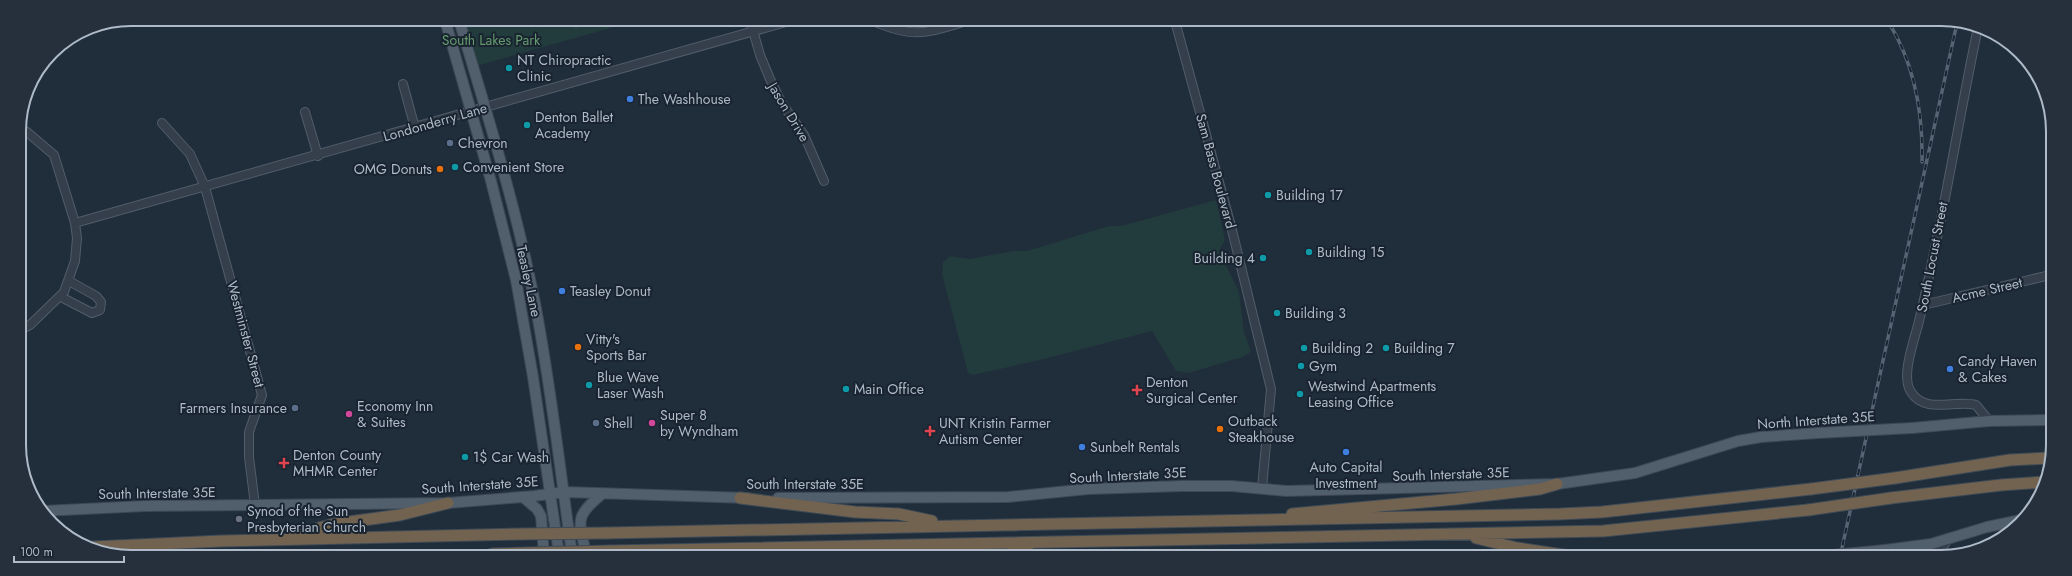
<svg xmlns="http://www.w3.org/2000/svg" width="2072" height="576" font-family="Jost,sans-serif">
<rect width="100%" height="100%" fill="#202d3b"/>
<path fill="#223b3c" d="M460,20H639L473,67Z
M1216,200L1225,240L1219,251L1239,292L1244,332L1251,352L1242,357L1189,373L1176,371L1152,331L1040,360L973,375L968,373L942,274L943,262L950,256L970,259L1013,251H1027L1109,226H1121Z"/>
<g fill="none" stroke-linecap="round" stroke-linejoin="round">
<path stroke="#324a64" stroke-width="2" d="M574,20L576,27"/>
<g stroke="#515d69" stroke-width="10">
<path id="minor" d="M750,20L760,55L770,79L781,102L804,135L824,181
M873,21C915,39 925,33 967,21
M1175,21L1231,226L1271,389L1262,488
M1977,32C1957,128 1942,226 1919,321C1915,339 1900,376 1911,392C1926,415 1955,399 1976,405L1989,421
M403,84L415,128
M305,112L318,156
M162,123L190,154L205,187L262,395L249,432V457L255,505
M19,128L27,132L54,155L75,223L77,238L75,261L64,292L30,325L20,330
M75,223L793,20
M61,297L92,313L100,310L101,302L96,296L69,281
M1923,305L2050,275
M1942,557L1943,547L1947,540"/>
</g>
<g stroke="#3d4854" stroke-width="12">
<path id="major" d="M445,20L491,181L516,280L533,377L559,554
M459,20C487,113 516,207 535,303C551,386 560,470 572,554
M1912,428L1989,421L2049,420
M523,497L537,509L541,516L544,554
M778,498L1008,497L1088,489L1182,486H1232L1287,491L1557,484L1635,473L1738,441L1761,437L1818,433
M43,511L145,506L448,503L534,496L565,492L748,498
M1885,550L1931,544L1987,527L2021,520
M586,554C579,520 574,517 602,494"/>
</g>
<g stroke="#3e4a56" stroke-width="13">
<path id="highway" d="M1895,478L2010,460L2049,458
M740,498L855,512L899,514L932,521
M1891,498L2001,485L2045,482
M1292,514L1456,499L1540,489L1557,484
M607,533L1560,514L1602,512L1811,489
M293,535L334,524L400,515L448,503
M1476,538L1517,548L1570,556
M93,547L222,541L522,534
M610,551L1603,531L1808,510
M492,554L526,553
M1007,555L1028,546"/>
</g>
<use href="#minor" stroke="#343f4b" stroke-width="8"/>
<use href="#major" stroke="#515e6c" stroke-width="10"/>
<use href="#highway" stroke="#726350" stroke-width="11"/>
<g stroke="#556373" stroke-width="3.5">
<path id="rail" d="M1889,23C1915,65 1923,112 1922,162
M1840,557L1957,23"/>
</g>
<use href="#rail" stroke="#192430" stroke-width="2" stroke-dasharray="6" stroke-linecap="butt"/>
<g stroke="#3d4854" stroke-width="12" stroke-linecap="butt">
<path id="major-bridge" d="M1818,433L1912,428
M1812,557L1885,550"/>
</g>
<g stroke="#3e4a56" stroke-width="13" stroke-linecap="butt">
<path id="highway-bridge" d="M1811,489L1895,478
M1808,510L1891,498
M522,534L607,533
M526,553L610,551"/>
</g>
<use href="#major-bridge" stroke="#515e6c" stroke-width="10"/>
<use href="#highway-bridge" stroke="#726350" stroke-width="11"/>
</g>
<g fill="#0f9aa8" stroke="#192430" stroke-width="1.5">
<circle cx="509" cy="68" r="4"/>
<circle cx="527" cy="125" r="4"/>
<circle cx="455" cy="167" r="4"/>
<circle cx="1268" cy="195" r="4"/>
<circle cx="1309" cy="252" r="4"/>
<circle cx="1263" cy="258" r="4"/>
<circle cx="1277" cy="313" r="4"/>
<circle cx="1304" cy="348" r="4"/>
<circle cx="1386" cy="348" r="4"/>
<circle cx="1301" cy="366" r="4"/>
<circle cx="589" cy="385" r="4"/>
<circle cx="846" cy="389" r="4"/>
<circle cx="1300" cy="394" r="4"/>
<circle cx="465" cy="457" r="4"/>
</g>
<g fill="#3f7fe0" stroke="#192430" stroke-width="1.5">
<circle cx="630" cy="99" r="4"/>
<circle cx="562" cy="291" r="4"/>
<circle cx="1950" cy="369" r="4"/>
<circle cx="1082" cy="447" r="4"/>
<circle cx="1346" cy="452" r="4"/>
</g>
<g fill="#5c6f8a" stroke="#192430" stroke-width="1.5">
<circle cx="450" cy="143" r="4"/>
<circle cx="295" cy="408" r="4"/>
<circle cx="596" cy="423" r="4"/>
</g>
<g fill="#e8710a" stroke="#192430" stroke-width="1.5">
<circle cx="440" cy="169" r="4"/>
<circle cx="578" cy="347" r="4"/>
<circle cx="1220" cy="429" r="4"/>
</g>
<g fill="#e0444e" stroke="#192430" stroke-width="1.5">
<path d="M1135 384h4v4h4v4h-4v4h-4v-4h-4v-4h4z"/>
<path d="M928 425h4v4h4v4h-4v4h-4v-4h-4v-4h4z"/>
<path d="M282 457h4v4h4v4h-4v4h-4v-4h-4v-4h4z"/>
</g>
<g fill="#d1479c" stroke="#192430" stroke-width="1.5">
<circle cx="349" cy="414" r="4"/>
<circle cx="652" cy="423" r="4"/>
</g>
<circle fill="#6b7280" stroke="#192430" stroke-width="1.5" cx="239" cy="519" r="4"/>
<g text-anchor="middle" stroke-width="4" stroke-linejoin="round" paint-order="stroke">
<g font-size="14" fill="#649a6d" stroke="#192430">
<text x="491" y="45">South Lakes Park</text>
</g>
<g font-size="14" fill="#aebac7" stroke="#192430" text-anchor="start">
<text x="517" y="65">NT Chiropractic<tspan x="517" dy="16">Clinic</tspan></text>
<text x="638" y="104">The Washhouse</text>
<text x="535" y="122">Denton Ballet<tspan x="535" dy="16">Academy</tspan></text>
<text x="458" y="148">Chevron</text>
<text x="463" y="172">Convenient Store</text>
<text x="432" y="174" text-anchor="end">OMG Donuts</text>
<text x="1276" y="200">Building 17</text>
<text x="1317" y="257">Building 15</text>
<text x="1255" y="263" text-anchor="end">Building 4</text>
<text x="570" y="296">Teasley Donut</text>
<text x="1285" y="318">Building 3</text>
<text x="586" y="344">Vitty's<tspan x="586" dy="16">Sports Bar</tspan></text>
<text x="1312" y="353">Building 2</text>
<text x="1394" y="353">Building 7</text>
<text x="1958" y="366">Candy Haven<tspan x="1958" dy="16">&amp; Cakes</tspan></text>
<text x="1309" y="371">Gym</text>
<text x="597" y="382">Blue Wave<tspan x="597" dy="16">Laser Wash</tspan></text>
<text x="1146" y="387">Denton<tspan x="1146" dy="16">Surgical Center</tspan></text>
<text x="1308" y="391">Westwind Apartments<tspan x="1308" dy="16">Leasing Office</tspan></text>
<text x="854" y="394">Main Office</text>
<text x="357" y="411">Economy Inn<tspan x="357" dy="16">&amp; Suites</tspan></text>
<text x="287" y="413" text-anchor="end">Farmers Insurance</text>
<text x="660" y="420">Super 8<tspan x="660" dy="16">by Wyndham</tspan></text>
<text x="1228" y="426">Outback<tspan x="1228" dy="16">Steakhouse</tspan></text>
<text x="604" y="428">Shell</text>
<text x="939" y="428">UNT Kristin Farmer<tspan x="939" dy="16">Autism Center</tspan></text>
<text x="1090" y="452">Sunbelt Rentals</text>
<text x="293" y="460">Denton County<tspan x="293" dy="16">MHMR Center</tspan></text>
<text x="473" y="462">1$ Car Wash</text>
<text x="1346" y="472" text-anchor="middle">Auto Capital<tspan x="1346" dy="16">Investment</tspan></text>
<text x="247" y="516">Synod of the Sun<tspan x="247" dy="16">Presbyterian Church</tspan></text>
</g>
<g font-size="14" fill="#aebac7" stroke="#192430">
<text transform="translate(789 112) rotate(59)" y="5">Jason Drive</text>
<text transform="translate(435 122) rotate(-16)" y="5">Londonderry Lane</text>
<text transform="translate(1216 171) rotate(75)" y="5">Sam Bass Boulevard</text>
<text transform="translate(1932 257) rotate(-79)" y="5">South Locust Street</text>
<text transform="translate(529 281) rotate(78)" y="5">Teasley Lane</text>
<text transform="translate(1987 290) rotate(-13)" y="5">Acme Street</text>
<text transform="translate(246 334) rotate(75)" y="5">Westminster Street</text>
<text transform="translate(1816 420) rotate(-4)" y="5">North Interstate 35E</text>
<text transform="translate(1451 474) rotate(-2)" y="5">South Interstate 35E</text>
<text transform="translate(1128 475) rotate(-3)" y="5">South Interstate 35E</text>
<text x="805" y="489">South Interstate 35E</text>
<text transform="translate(480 485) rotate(-4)" y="5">South Interstate 35E</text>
<text transform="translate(157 493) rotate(-1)" y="5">South Interstate 35E</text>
</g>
</g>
<path d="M0 0H2072V576H0ZM131 26H1941A105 105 0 0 1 2046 131V445A105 105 0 0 1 1941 550H131A105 105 0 0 1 26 445V131A105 105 0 0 1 131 26Z" fill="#25303c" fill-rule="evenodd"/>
<path fill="none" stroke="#aebac7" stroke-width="2" d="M131 26H1941A105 105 0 0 1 2046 131V445A105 105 0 0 1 1941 550H131A105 105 0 0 1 26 445V131A105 105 0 0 1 131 26Z"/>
<path d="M14 556v6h110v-6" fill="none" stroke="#aebac7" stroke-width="2"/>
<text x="20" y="556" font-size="12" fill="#aebac7" stroke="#192430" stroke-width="3" paint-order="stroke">100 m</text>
</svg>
